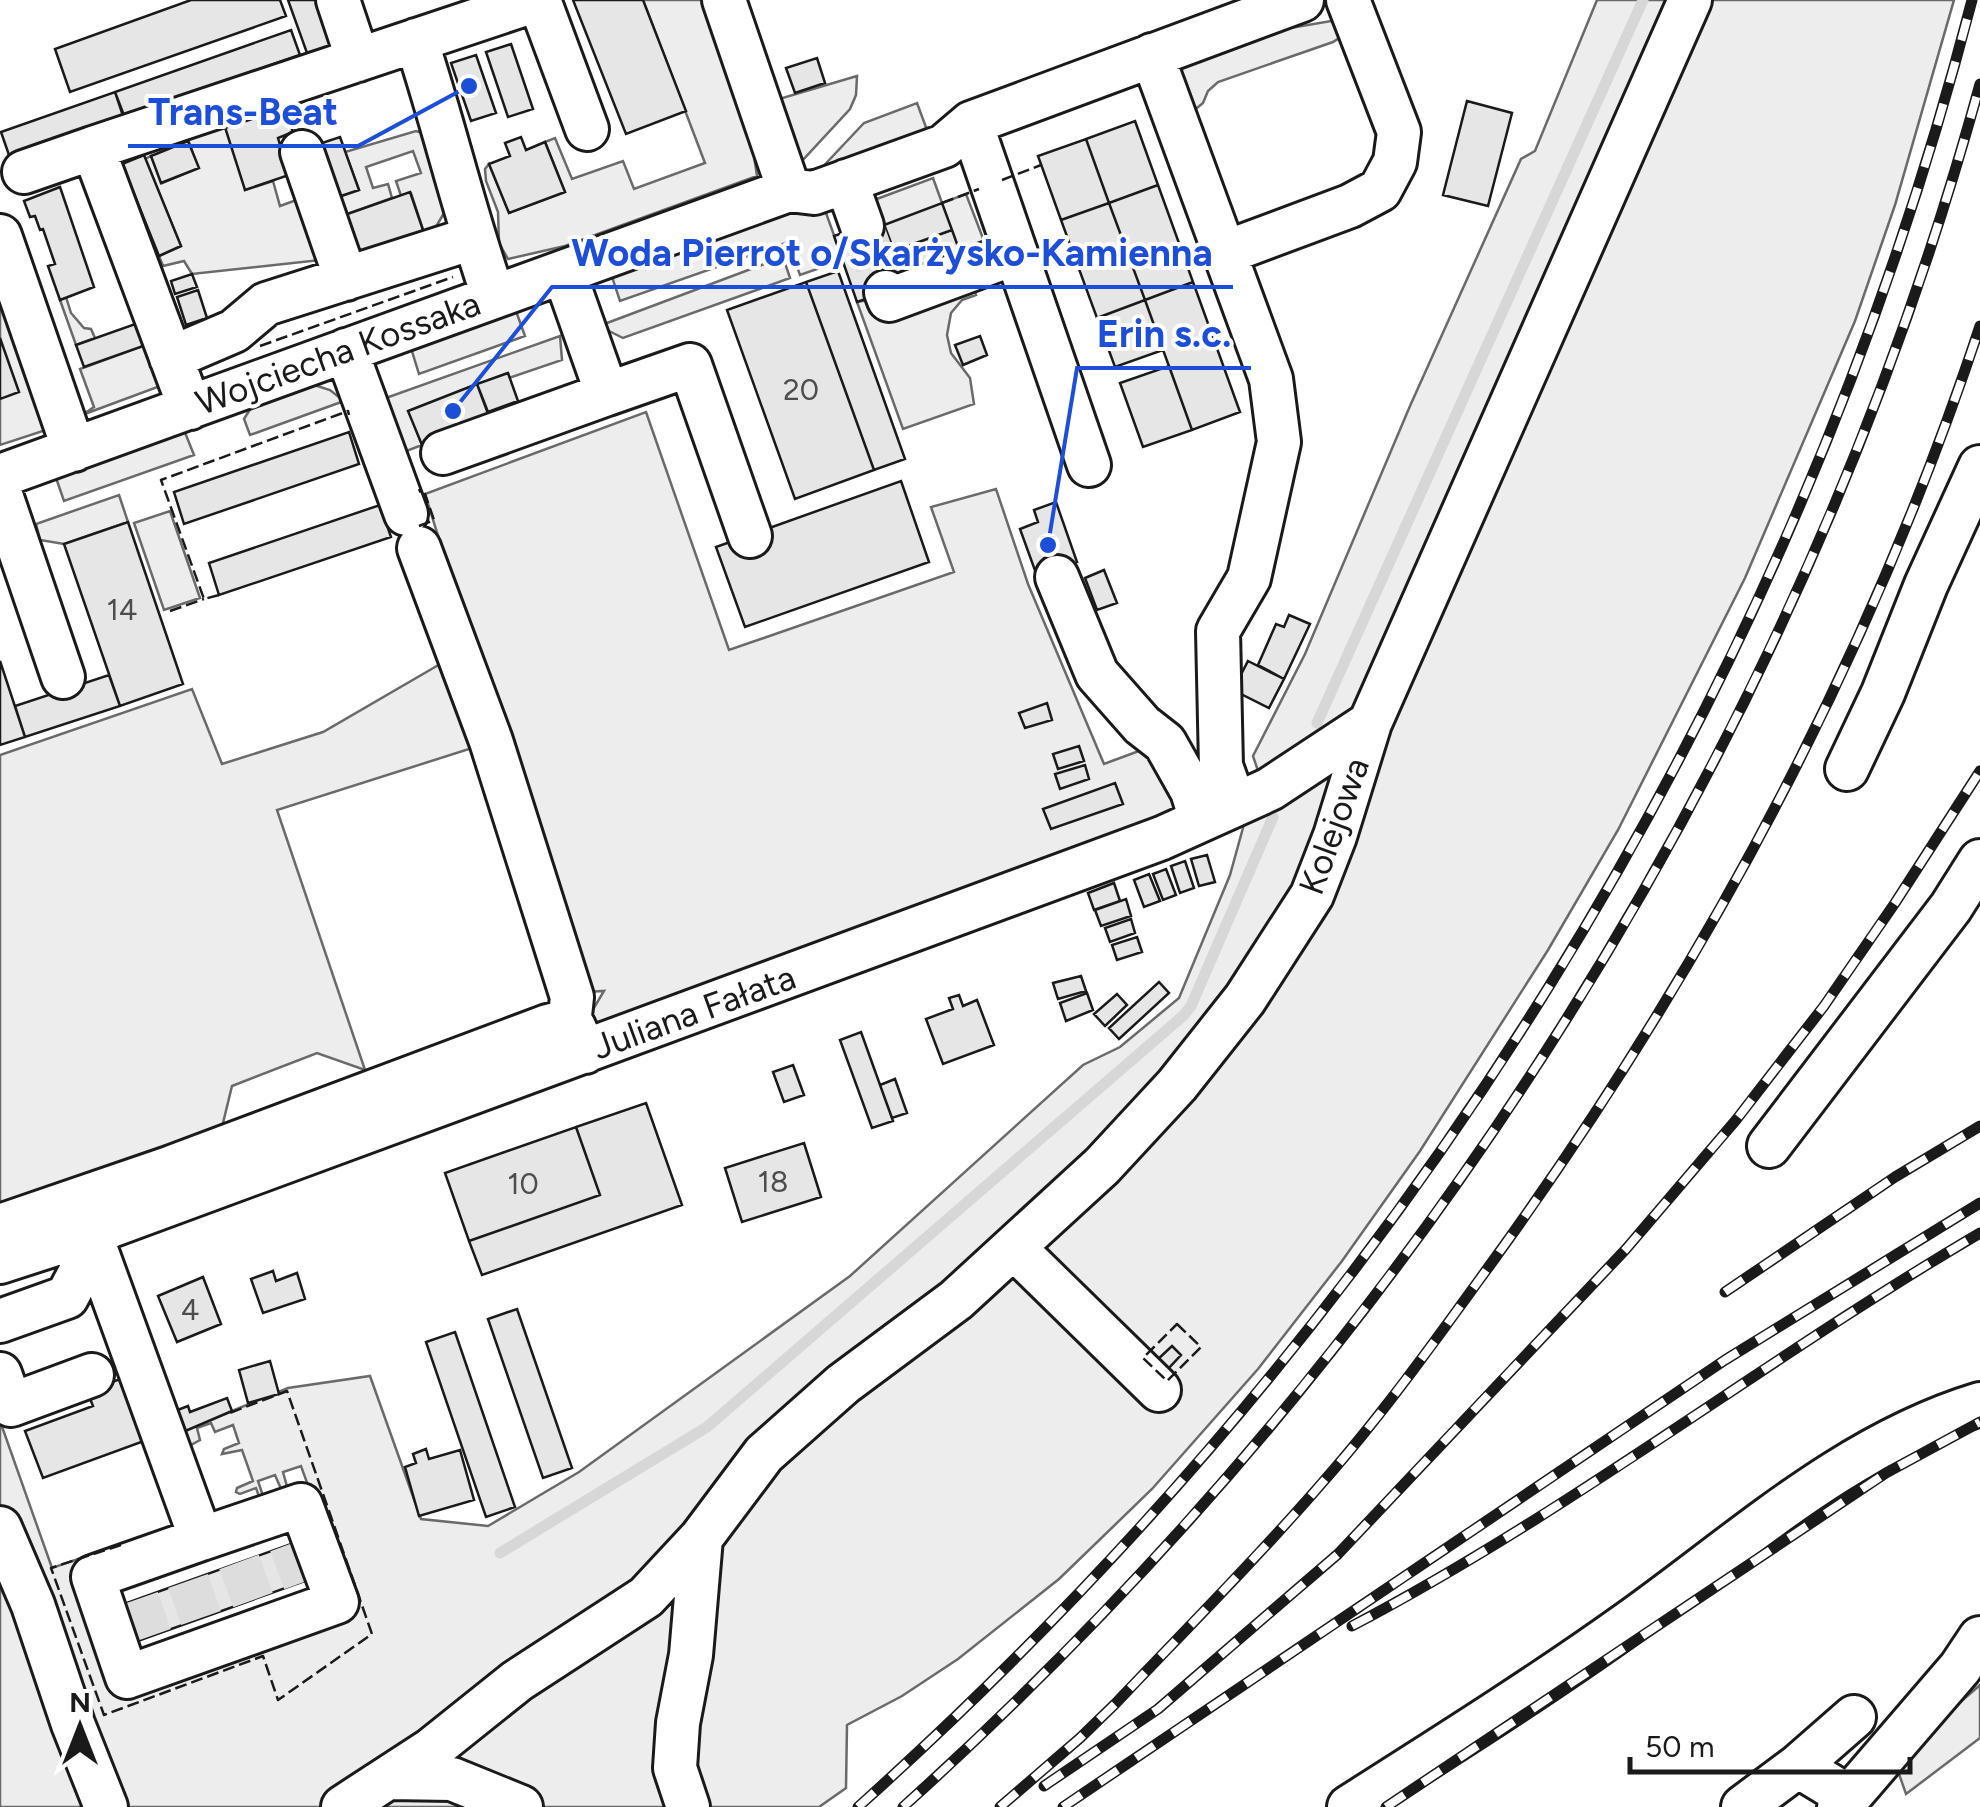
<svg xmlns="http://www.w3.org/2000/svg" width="1980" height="1807" font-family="Figtree,sans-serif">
<rect width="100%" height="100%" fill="#fff"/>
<path fill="#ededed" stroke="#6a6a6a" stroke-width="2.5" d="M643,0H702L753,149L757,176L565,246L508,259L499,243L498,212L486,181L485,169L489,164L509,213L565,192L545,142L555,138L572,179L623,161L634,189L705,163Z
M1597,0H1671L1371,687L1344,724L1259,774L1253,756L1305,654L1410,406L1521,159L1535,151Z
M1707,0H1954L1895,205L1855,321L1745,578L1618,830L1548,950L1420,1151L1342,1261L1258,1369L1152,1489L1059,1579L958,1659L902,1696L847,1725L846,1788L819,1807H0V1421L52,1568L181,1524L85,1562L116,1687L352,1607L301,1466L283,1472L288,1490L282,1491L275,1475L258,1481L266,1505H262L256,1488L240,1494L236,1492L237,1488L253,1481L242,1450L222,1454L224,1449L239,1443L233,1425L215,1432L211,1423L197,1428L200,1440L187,1447L183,1431L288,1388L370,1376L421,1519L488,1526L579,1472L850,1276L1083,1065L1120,1047L1179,998L1230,875L1246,817L1372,748Z
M1331,21L1340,24L1345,34L1333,42L1218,82L1208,91L1203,103L1197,108L1189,107L1178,73L1191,60L1261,33Z
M857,76L856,95L850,109L800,163L779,99Z
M917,103L927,130L815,175L864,123Z
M233,108L245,190L273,181L280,206L307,196L330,259L192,274L184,261L163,266L159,256L181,246L145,159L151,156L162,183L198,168L189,142L167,150L161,134Z
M416,131L426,134L447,208L437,225L424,233L411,193L401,196L396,181L421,173L413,151L366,167L373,188L388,184L392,198L336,218V198L359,190L345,152Z
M933,178L942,203L966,194L989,254L964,263L884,225L874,200Z
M822,202L843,260L800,275L788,242L620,301L612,277Z
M783,257L790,278L623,338L599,326Z
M0,280L49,429L0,445Z
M971,281L976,295L962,300L951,313L947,335L951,353L970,378L974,404L903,429L857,302Z
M66,297L71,313L84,328L91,329L95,338L76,345L60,300Z
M516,311L525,336L419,374L411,348Z
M560,336L562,360L509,378L507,373L409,411L422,445L404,452L383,399Z
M153,342L163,385L82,415L94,407L80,369Z
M311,384L330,390L344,401L250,435L244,419L252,406Z
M646,412L729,650L954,572L931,507L996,489L1028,584L1104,764L1147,748L1162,762L1178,812L593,1033L588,1018L604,991L586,992L501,738L425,494Z
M184,430L194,455L64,501L55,475Z
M119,495L128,522L64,544L40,540L36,524Z
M170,511L200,598L164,610L134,523Z
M454,656L488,743L277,810L365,1070L317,1053L232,1086L223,1123L224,1132L0,1210V755L192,689L222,764L323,732Z
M1980,1685V1738L1906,1794L1898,1771L1928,1730Z"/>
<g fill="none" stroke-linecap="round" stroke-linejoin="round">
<path stroke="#d7d7d7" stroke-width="11" d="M1317,723L1643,0
M500,1553L707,1427L1184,1015L1191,1006L1273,817"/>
</g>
<path fill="#e6e6e6" stroke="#1a1a1a" stroke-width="2.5" d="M191,0H280L286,16L70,92L55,49Z
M288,0H321L336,44L307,53Z
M573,0H643L686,111L626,134Z
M291,30L300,55L123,116L115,92Z
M511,44L533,109L508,117L486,52Z
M476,55L496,113L471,121L451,63Z
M817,58L825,83L795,93L786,68Z
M115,92L125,118L10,158L1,132Z
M281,101L293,132L278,138L289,175L245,190L223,121Z
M1467,101L1512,113L1488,206L1443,195Z
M1135,121L1158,185L1109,203L1086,139Z
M340,137L359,190L335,198L316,145Z
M521,137L526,150L545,142L565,192L509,213L489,164L510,156L505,143Z
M1086,139L1109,203L1061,220L1038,156Z
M188,141L199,168L161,183L151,156Z
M144,155L181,246L159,256L122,164Z
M1158,185L1193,282L1145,300L1109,203Z
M60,187L94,287L60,300L48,266L55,264L43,229L40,230L35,216L30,217L24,201Z
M410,192L424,233L350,257L336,218Z
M942,203L952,230L894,251L884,225Z
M1109,203L1145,300L1097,318L1061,220Z
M882,219L907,285L857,302L834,236Z
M952,230L964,263L907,285L894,251Z
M838,271L905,459L874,470L806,282Z
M192,274L197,287L175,294L171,281Z
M806,282L874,470L795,499L727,310Z
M1193,282L1240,412L1192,430L1145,300Z
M198,290L207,318L186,325L177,297Z
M1145,300L1163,350L1115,367L1097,318Z
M138,323L146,345L84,367L76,345Z
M980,336L987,355L963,365L955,345Z
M0,338L19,392L0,399Z
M1169,366L1192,430L1143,447L1120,383Z
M508,373L518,401L488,412L477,384Z
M477,384L490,419L422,445L408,411Z
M349,432L359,464L184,524L174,492Z
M901,481L929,562L745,627L716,547Z
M1056,502L1077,562L1037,576L1020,529L1038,522L1034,510Z
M380,505L391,537L219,595L209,563Z
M128,522L183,684L120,706L64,544Z
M1104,570L1117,603L1097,610L1085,578Z
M1289,615L1310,624L1284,679L1258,665L1276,624L1284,627Z
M0,661L25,737L0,745Z
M1248,661L1284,679L1269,708L1233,690Z
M109,675L120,706L25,737L15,706Z
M1047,703L1052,720L1025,728L1019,713Z
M1079,746L1084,761L1058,769L1053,754Z
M1085,765L1089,779L1060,789L1055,774Z
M1115,783L1123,804L1051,829L1043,809Z
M1207,855L1215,882L1199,886L1191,859Z
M1185,861L1194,888L1180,893L1171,866Z
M1166,869L1176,895L1163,900L1153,874Z
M1149,874L1160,901L1144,907L1134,880Z
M1114,883L1120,901L1094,910L1088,893Z
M1126,899L1131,916L1101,926L1095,910Z
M1131,919L1135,933L1110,942L1105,928Z
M1137,937L1142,952L1117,960L1112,945Z
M1081,976L1086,991L1058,999L1053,983Z
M1159,982L1169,993L1119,1039L1109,1028Z
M1087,993L1093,1010L1066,1021L1060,1003Z
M1117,994L1127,1005L1105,1026L1094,1014Z
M959,995L963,1006L977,1000L994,1045L943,1064L926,1019L953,1009L949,998Z
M861,1032L893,1121L872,1128L840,1040Z
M793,1065L804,1095L784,1102L773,1072Z
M895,1079L907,1113L892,1118L880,1085Z
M646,1103L682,1205L482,1275L469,1241L600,1195L576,1127Z
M576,1127L600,1195L469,1241L445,1173Z
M804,1143L821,1197L742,1222L725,1168Z
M273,1271L276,1281L297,1273L305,1299L263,1313L251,1279Z
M203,1277L221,1324L177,1342L158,1296Z
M517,1309L572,1468L543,1478L488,1319Z
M455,1332L515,1507L486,1517L426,1342Z
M1172,1346L1181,1355L1167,1370L1157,1360Z
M270,1361L279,1394L248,1403L239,1370Z
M123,1378L144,1441L43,1478L25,1431L93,1406L87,1391Z
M227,1398L232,1411L183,1432L175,1411L188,1406L190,1412Z
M426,1449L429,1459L460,1450L474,1500L419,1516L405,1467L416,1463L413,1454Z
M302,1540L316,1577L138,1641L124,1604Z"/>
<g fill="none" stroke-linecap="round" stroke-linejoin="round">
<path stroke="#ddd" stroke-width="42" stroke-dasharray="42 21" stroke-linecap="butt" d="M862,226L886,292
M290,1544L304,1582
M239,1562L253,1600
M188,1581L201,1618
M138,1599L151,1636"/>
<g stroke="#1a1a1a" stroke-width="48">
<path id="minor" d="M338,0L358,60
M539,0L587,129
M724,0L789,190
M416,40C444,125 464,212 493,295
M1152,55L1271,379L1279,442L1249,578L1218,631L1221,766L1235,805
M971,123L1089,465
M302,152L346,279
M24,172L93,148
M846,181L862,226
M0,236L74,450
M1224,253L1350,206L1380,190L1395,162L1399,132L1348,0
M564,272L607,394L690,365L750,536
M886,292L889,300L1016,253
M346,350L406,514
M171,358L234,331L266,304L473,238
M190,408L93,148L537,0
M443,453L607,394
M0,476L789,190L814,193L944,146L971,123L1302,0
M0,492L63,677
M419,548L491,741L572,997L569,1025
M1057,577L1097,674L1142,725L1165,743L1192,791L1201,820
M1847,769L1883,693L1926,585L1980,467
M1769,1146L1951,907L1980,861
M0,1226L172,1167L548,1026L563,1022L574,1027L585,1052
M90,1233L201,1539L93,1577L127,1677L337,1602L301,1505L201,1539
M1014,1248L1159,1390
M0,1262L105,1228L1162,838L1270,789L1370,723
M0,1321L67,1297L94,1246
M0,1374L11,1405L92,1375
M0,1528L33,1605L73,1724L106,1807
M1798,1766L1854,1717
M389,1778L452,1779L521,1807
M1849,1797L1960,1668L1980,1638
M343,1807L432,1749L517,1681L646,1597L701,1538L764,1454L843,1384L956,1300L1102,1166L1177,1085L1245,999L1312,895L1335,836L1370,723L1690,0
M688,1807L675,1768L678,1723L691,1655L701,1538
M1349,1807C1445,1746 1542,1685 1634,1619C1744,1540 1848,1444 1980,1404
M1743,1807L1798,1766L1849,1797L1839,1807"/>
</g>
<use href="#minor" stroke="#fff" stroke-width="42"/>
<g stroke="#1a1a1a" stroke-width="11">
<path id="rail" d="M1725,1292L1895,1177L1980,1126
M1352,1626C1571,1511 1767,1358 1980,1233
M1044,1786L1158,1709L1338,1554L1626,1249L1736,1120L1824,1006L1895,903L1980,771
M858,1807C1398,1323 1790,704 1972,0
M903,1807C1413,1348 1798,747 1980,84
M1000,1807L1080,1738L1115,1704C1189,1626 1265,1550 1335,1468C1390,1404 1440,1334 1490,1265C1699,977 1868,664 1980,326
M1063,1807L1725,1360L1980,1203
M1386,1807L1886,1473L1980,1422"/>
</g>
<use href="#rail" stroke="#fff" stroke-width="8" stroke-dasharray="22" stroke-linecap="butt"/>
<path stroke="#1a1a1a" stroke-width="2.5" stroke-dasharray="12 5" stroke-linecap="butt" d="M1002,180L1041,165
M942,203L979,189
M260,346L453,277
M419,526L434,520L425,494L422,496L419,489
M219,595L204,599L161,480L348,411L349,415
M170,611L204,599
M1177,1324L1201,1347L1167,1381L1143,1358Z
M121,1545L51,1568L104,1715L263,1656L278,1700L372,1634L287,1391L227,1414"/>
</g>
<g text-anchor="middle" stroke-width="8" stroke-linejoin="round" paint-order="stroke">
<g font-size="30" fill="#4d4d4d">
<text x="801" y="400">20</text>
<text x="122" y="620">14</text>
<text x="773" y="1192">18</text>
<text x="523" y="1194">10</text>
<text x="190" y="1320">4</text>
</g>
<g font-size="35" fill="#1a1a1a" stroke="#fff">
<text transform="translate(338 353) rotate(-20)" y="12">Wojciecha Kossaka</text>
<text transform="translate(1334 826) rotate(-70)" y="12">Kolejowa</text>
<text transform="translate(694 1012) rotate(-20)" y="12">Juliana Fałata</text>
</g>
</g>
<path fill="none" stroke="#1d4ed8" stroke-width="4" d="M469 86L358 146H128M453 411L552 287H1233M1048 545L1077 368H1251"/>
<g fill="#1d4ed8" stroke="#fff" stroke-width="4">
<circle cx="469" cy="86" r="10"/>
<circle cx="453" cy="411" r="10"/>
<circle cx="1048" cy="545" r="10"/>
</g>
<g font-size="38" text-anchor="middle" font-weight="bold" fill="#1d4ed8" stroke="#fff" stroke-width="8" stroke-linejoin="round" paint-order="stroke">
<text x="243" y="125">Trans-Beat</text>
<text x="892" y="266">Woda Pierrot o/Skarżysko-Kamienna</text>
<text x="1164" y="347">Erin s.c.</text>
</g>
<g transform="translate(80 1727)" stroke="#ffffff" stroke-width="8" paint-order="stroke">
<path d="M0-8L18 38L0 25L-18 38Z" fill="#1a1a1a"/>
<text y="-15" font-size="28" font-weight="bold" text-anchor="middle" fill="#1a1a1a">N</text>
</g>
<path d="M1630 1757v15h280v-15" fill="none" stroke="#1a1a1a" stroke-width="5"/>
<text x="1645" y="1757" font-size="30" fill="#1a1a1a" stroke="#ffffff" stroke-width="8" paint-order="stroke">50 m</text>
</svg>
